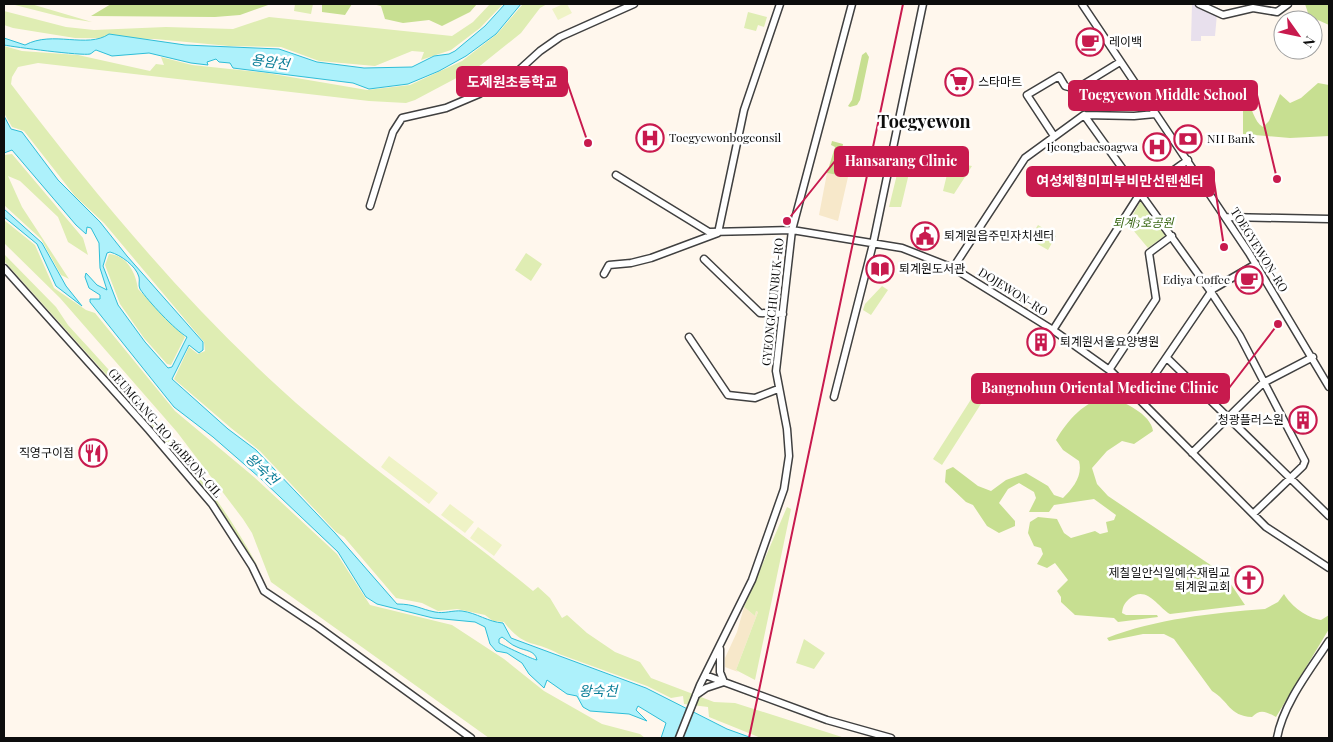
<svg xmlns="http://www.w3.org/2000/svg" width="1333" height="742" font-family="'Playfair Display','Noto Sans KR',serif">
<rect width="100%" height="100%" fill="#fff7ed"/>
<path fill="#e8e0ed" d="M1192,4L1217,14L1215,36H1201V41H1191Z"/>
<path fill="#f7e8ca" d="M827,173L848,177L838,221L819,215Z
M744,607L755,616L756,611L758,612L736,670L738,672L725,667V658L737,632Z"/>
<path fill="#dfedb3" d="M11,4H31L92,22L66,18Z
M295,4H313L311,14L294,11Z
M490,4H503L480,28L451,50L421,60L424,52L412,51L375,66L319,61L281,47L229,46L155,39L75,38L13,28L4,25V11L66,27L94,30L166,27L233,29L269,17L452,36L473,22Z
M523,4H547L540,8L521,33L481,65L415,100L406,103L369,101L38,63L18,67L12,77L11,84C101,202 197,318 310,415C382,477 460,531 533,591L538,587L550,598L562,618L567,615L587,633L615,652L640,662L651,678L714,702L735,703L845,738H761L709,717L708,707L684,704L683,696L671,698L647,686L559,654C535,640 524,649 504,622L493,621L485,615L457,609L438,611L422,603L396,598L344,537L336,532L260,451L231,428L174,379L189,347L198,354L205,351L204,342L104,223L75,196L24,131L12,127L4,113V46L22,51L78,55L150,71L156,64L164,65L161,57L192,65L267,73L367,90L410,85L462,61L497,34Z
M748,12L767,17L764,27L758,25L756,31L744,28Z
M12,154L83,238L88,255L68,242L58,217L20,181L8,176L22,207L69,279L61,275L41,239L4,205V155Z
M950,162L972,166L954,194L943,191Z
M899,166L910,169L901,207H889Z
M1140,202H1142L1164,229L1166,235L1148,248L1128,224Z
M4,220L35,245L54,288L86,310L95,313L175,411L254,477L337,554L370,605L452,625L504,659L544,691L602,724L640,734L645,738H489L271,582L252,533L243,519L177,432L60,298L4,243Z
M1038,225L1056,236L1048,250L1029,239Z
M526,253L542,264L531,281L515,270Z
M4,254L56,307L68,325C137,401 210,476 258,567L208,492L157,431L4,261Z
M109,254C127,255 136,273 138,289L185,337L171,365L167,364L144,338L120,304L105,265Z
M882,286L888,290L871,315L863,310L865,304Z
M977,390L986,396L942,465L933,459Z
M787,507L791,509L755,680L736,670L758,612L756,611L755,616L744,607Z
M804,639L825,653L814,669L796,663Z"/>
<path fill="#c7df91" d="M111,4H271L240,15L215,17L91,16Z
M322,4H352L345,15L322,12Z
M372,4H477L470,12L442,26L429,20L403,23L385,19L381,6Z
M1305,4H1329V25L1309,16Z
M866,52L869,57L860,100L857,105L850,107L848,106L852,100L862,55Z
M1318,83L1329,85V136L1290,138L1243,134V108L1233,104L1245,101C1254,108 1253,121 1263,127L1269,121L1280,94L1290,103L1301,98Z
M832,141L843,144L841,155L852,158L848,177L827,173L835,147L831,145Z
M1108,397C1123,401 1151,414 1153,431L1134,444L1122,441L1107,451L1092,468L1097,484L1108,496L1224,574L1245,605L1170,614C1157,606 1146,584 1129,599C1124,604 1123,606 1122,613L1126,615H1157L1158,617L1118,622L1114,618L1075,615L1061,602V597L1057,591L1068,580L1055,563L1047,568L1037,564L1043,554L1041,548L1034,546L1028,533L1030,522L1038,517L1057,519L1064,533L1071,538L1095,531L1100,534L1108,532L1106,522L1114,520L1116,515L1094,499L1054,505L1049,512H1029L1036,498L1034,492L1019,483L1008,489L999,503L1015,521V526L999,533L987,526L973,505L966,502L945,482L946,470L953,467L978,486L991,491L1006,480L1026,473L1048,486L1054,495L1063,498C1073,488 1083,476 1079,461L1063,450L1056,440C1067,421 1085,400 1108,397Z
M1284,594C1291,606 1307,618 1321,620L1329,615V629L1276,717C1267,712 1260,708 1252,717C1229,716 1229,701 1212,691L1174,639L1164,634H1143L1109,641L1107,638C1155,619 1213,613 1265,609L1278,602Z"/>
<path fill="#eff3c6" d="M563,4H567L572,13L558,20L552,9Z
M389,456L438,493L429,504L381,467Z
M450,504L474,522L465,533L441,515Z
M478,527L502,545L494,556L470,538Z"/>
<path fill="#adf1fb" stroke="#2ebed8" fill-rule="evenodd" d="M505,4H521L496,34L466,56L439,71L408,84L369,89L353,83L233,68L230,63L219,62L216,59L207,62L208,65L191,63L149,53L112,56L96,50C95,50 91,54 90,54C82,56 14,47 4,45V38L25,45C53,30 87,49 109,34L185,45L279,49L317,62L364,68L412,67L434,56L449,54L455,51L485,26Z
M4,116L11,129L22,132L58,180L100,222L127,256L203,342V350L199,353L189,345L172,379L228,429L256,450L335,533L397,604C415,604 420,609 435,612C444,614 453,610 462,611C477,613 488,622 503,623L511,638L646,688L727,729L752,738H661L666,723L638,706L636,710L647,721L629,714L590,711L583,707L577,696L567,694L547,680L544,688L529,674L522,663L507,653L496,651L490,644L485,627L475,622L433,618L377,604L366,597L338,552L260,478L213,437L174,407L90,302V299H100V295L89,288L85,277L86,273L97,285L107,290L100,268L99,243L91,228L87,227L86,234L76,225L12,150L4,153ZM110,252C121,255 136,266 139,277C140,281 138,285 140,289C148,301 175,330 187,337L172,367L168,368L145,342L118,305L103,266L107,253ZM502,637C507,640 511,645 517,647C525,651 535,650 537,660C534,660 502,645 499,643V639Z
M4,209L42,243L66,286L82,306L56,286L37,244L4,217Z"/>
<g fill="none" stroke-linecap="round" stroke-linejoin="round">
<g stroke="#404040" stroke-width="9">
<path id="minor" d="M1082,4L1249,253L1329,387
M1199,4L1223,15L1253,8L1277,12L1288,4
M1084,115L1211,292L1240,336L1305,461L1303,466L1253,514
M1054,136L1027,95L1059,76L1065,86L1076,89L1120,62
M616,175L709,232L792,230L902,248L953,268L1053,330L1112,372L1266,527L1329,568
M370,206L393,132L402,118L446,108L479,94L518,71L540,51L560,37L634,4
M1226,217L1329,219
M704,259L760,313L783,314
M4,268L149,430L212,504L252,566L264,591L318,627L471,738
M953,268L1025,158L1084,115L1134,116L1155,114
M604,274L609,265L631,263L651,258L718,233L744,110L780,4
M1053,330L1139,195L1188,160
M689,337L728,395L755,398L778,389
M1167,358L1329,516
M1109,370L1156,299L1149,253L1172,236
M834,397L873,244L923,4
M1138,399L1213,289L1256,264
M1192,453L1263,383L1313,357
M705,675L827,720L891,738
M696,695L706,688L724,682L720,672V649
M679,738L700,685L752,580L784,489L789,456L787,429L776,371L792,230L852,4
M1277,738C1283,704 1310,670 1329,641"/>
</g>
<use href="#minor" stroke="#fff" stroke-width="6"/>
<path stroke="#c81a4e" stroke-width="2" d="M749,738L903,4"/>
</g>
<defs>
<g id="cafe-ring" transform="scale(1.4375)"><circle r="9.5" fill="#fff" stroke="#c81a4e" stroke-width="1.5"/><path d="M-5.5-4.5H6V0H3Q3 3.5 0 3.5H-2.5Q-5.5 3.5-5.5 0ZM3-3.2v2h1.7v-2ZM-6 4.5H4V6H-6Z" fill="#c81a4e"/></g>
<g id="supermarket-ring" transform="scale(1.4375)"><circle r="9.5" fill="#fff" stroke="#c81a4e" stroke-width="1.5"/><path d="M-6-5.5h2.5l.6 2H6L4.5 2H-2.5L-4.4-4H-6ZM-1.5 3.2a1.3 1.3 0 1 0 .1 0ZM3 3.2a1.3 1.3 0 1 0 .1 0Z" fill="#c81a4e"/></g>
<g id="hospital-ring" transform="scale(1.4375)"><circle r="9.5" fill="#fff" stroke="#c81a4e" stroke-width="1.5"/><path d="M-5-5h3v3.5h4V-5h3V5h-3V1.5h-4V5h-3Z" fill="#c81a4e"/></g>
<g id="bank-ring" transform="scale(1.4375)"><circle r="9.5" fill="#fff" stroke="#c81a4e" stroke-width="1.5"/><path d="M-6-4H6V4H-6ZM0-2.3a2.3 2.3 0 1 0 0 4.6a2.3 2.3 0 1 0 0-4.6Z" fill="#c81a4e"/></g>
<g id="civic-ring" transform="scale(1.4375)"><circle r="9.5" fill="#fff" stroke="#c81a4e" stroke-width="1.5"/><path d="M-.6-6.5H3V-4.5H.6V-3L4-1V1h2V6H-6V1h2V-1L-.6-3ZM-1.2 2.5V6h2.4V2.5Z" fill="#c81a4e"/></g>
<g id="library-ring" transform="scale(1.4375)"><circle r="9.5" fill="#fff" stroke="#c81a4e" stroke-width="1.5"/><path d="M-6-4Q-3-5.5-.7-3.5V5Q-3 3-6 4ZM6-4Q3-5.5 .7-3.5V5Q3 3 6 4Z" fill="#c81a4e"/></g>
<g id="building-ring" transform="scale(1.4375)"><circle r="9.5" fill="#fff" stroke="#c81a4e" stroke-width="1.5"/><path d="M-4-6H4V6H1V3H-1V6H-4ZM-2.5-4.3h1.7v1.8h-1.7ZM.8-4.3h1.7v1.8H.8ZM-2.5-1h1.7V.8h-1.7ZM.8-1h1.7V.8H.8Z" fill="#c81a4e"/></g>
<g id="restaurant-ring" transform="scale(1.4375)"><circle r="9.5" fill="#fff" stroke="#c81a4e" stroke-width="1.5"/><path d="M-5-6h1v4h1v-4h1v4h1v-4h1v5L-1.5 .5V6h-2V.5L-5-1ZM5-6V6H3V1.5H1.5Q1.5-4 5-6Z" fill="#c81a4e"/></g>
<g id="church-ring" transform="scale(1.4375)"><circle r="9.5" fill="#fff" stroke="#c81a4e" stroke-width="1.5"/><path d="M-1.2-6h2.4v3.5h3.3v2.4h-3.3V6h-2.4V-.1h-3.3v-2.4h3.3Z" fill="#c81a4e"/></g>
</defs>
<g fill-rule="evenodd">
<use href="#cafe-ring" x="1090" y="42"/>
<use href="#supermarket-ring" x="959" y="82"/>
<use href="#hospital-ring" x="650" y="138"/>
<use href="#bank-ring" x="1188" y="139"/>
<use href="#hospital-ring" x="1157" y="147"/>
<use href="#civic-ring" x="925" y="236"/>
<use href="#library-ring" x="880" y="269"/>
<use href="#cafe-ring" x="1249" y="280"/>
<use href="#building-ring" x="1041" y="342"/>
<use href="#building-ring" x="1303" y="420"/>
<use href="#restaurant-ring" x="93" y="453"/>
<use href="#church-ring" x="1249" y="580"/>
</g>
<g text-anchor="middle" stroke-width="5" stroke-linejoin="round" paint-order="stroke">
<g font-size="12" fill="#0d0d0d" stroke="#fff" text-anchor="start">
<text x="1109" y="46">레이백</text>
<text x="978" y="86">스타마트</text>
<text x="669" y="142">Toegyewonbogeonsil</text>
<text x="1207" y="143">NH Bank</text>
<text x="1138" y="151" text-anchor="end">Ijeongbaesoagwa</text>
<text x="944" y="240">퇴계원읍주민자치센터</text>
<text x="899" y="273">퇴계원도서관</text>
<text x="1230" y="284" text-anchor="end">Ediya Coffee</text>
<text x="1060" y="346">퇴계원서울요양병원</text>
<text x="1284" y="424" text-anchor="end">청광플러스원</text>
<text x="74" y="457" text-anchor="end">직영구이점</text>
<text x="1230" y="577" text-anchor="end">제칠일안식일예수재림교<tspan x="1230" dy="14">퇴계원교회</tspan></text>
</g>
<g font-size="12" font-style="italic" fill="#3d6a18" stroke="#fff">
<text x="1143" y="227">퇴계3호공원</text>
</g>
<g font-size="12" fill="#0d0d0d" stroke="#fff">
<text transform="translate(1259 250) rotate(58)" y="4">TOEGYEWON-RO</text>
<text transform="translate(1013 292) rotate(32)" y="4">DOJEWON-RO</text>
<text transform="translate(773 302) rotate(-84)" y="4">GYEONGCHUNBUK-RO</text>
<text transform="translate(165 433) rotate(49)" y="4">GEUMGANG-RO 361BEON-GIL</text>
</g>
<g font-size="14" font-style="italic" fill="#0c7f99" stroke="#fff">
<text transform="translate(270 62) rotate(8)" y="5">용암천</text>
<text transform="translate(262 469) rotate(43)" y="5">왕숙천</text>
<text x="598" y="696">왕숙천</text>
</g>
<g font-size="18" font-weight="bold" fill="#0d0d0d" stroke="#fff">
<text x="924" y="128">Toegyewon</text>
</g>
</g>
<path fill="none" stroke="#c81a4e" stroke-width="2" d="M588 143L567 82M1277 179L1257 95M787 221L835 161M1224 247L1214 181M1278 324L1229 388"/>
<g fill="#c81a4e" stroke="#fff" stroke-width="2">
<circle cx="588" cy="143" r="5"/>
<circle cx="1277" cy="179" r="5"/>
<circle cx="787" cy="221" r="5"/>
<circle cx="1224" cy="247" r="5"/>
<circle cx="1278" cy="324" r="5"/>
</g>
<g fill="#c81a4e" stroke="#c81a4e" stroke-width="2">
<rect x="457" y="67" width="110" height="29" rx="5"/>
<rect x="1069" y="81" width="188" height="29" rx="5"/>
<rect x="835" y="147" width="133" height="29" rx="5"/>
<rect x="1027" y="167" width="187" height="29" rx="5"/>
<rect x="972" y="374" width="257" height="29" rx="5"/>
</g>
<g font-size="14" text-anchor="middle" font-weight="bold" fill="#fff">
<text x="512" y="87">도제원초등학교</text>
<text x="1163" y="100">Toegyewon Middle School</text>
<text x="901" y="166">Hansarang Clinic</text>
<text x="1120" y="186">여성체형미피부비만선텐센터</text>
<text x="1100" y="393">Bangnohun Oriental Medicine Clinic</text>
</g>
<rect width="1333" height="742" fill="none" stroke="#0d0d0d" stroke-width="10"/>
<g transform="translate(1298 35) rotate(123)"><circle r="24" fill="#ffffff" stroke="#9e9e9e"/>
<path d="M0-4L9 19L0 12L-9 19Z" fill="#c81a4e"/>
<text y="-8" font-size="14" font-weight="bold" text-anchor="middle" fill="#0d0d0d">N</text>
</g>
</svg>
